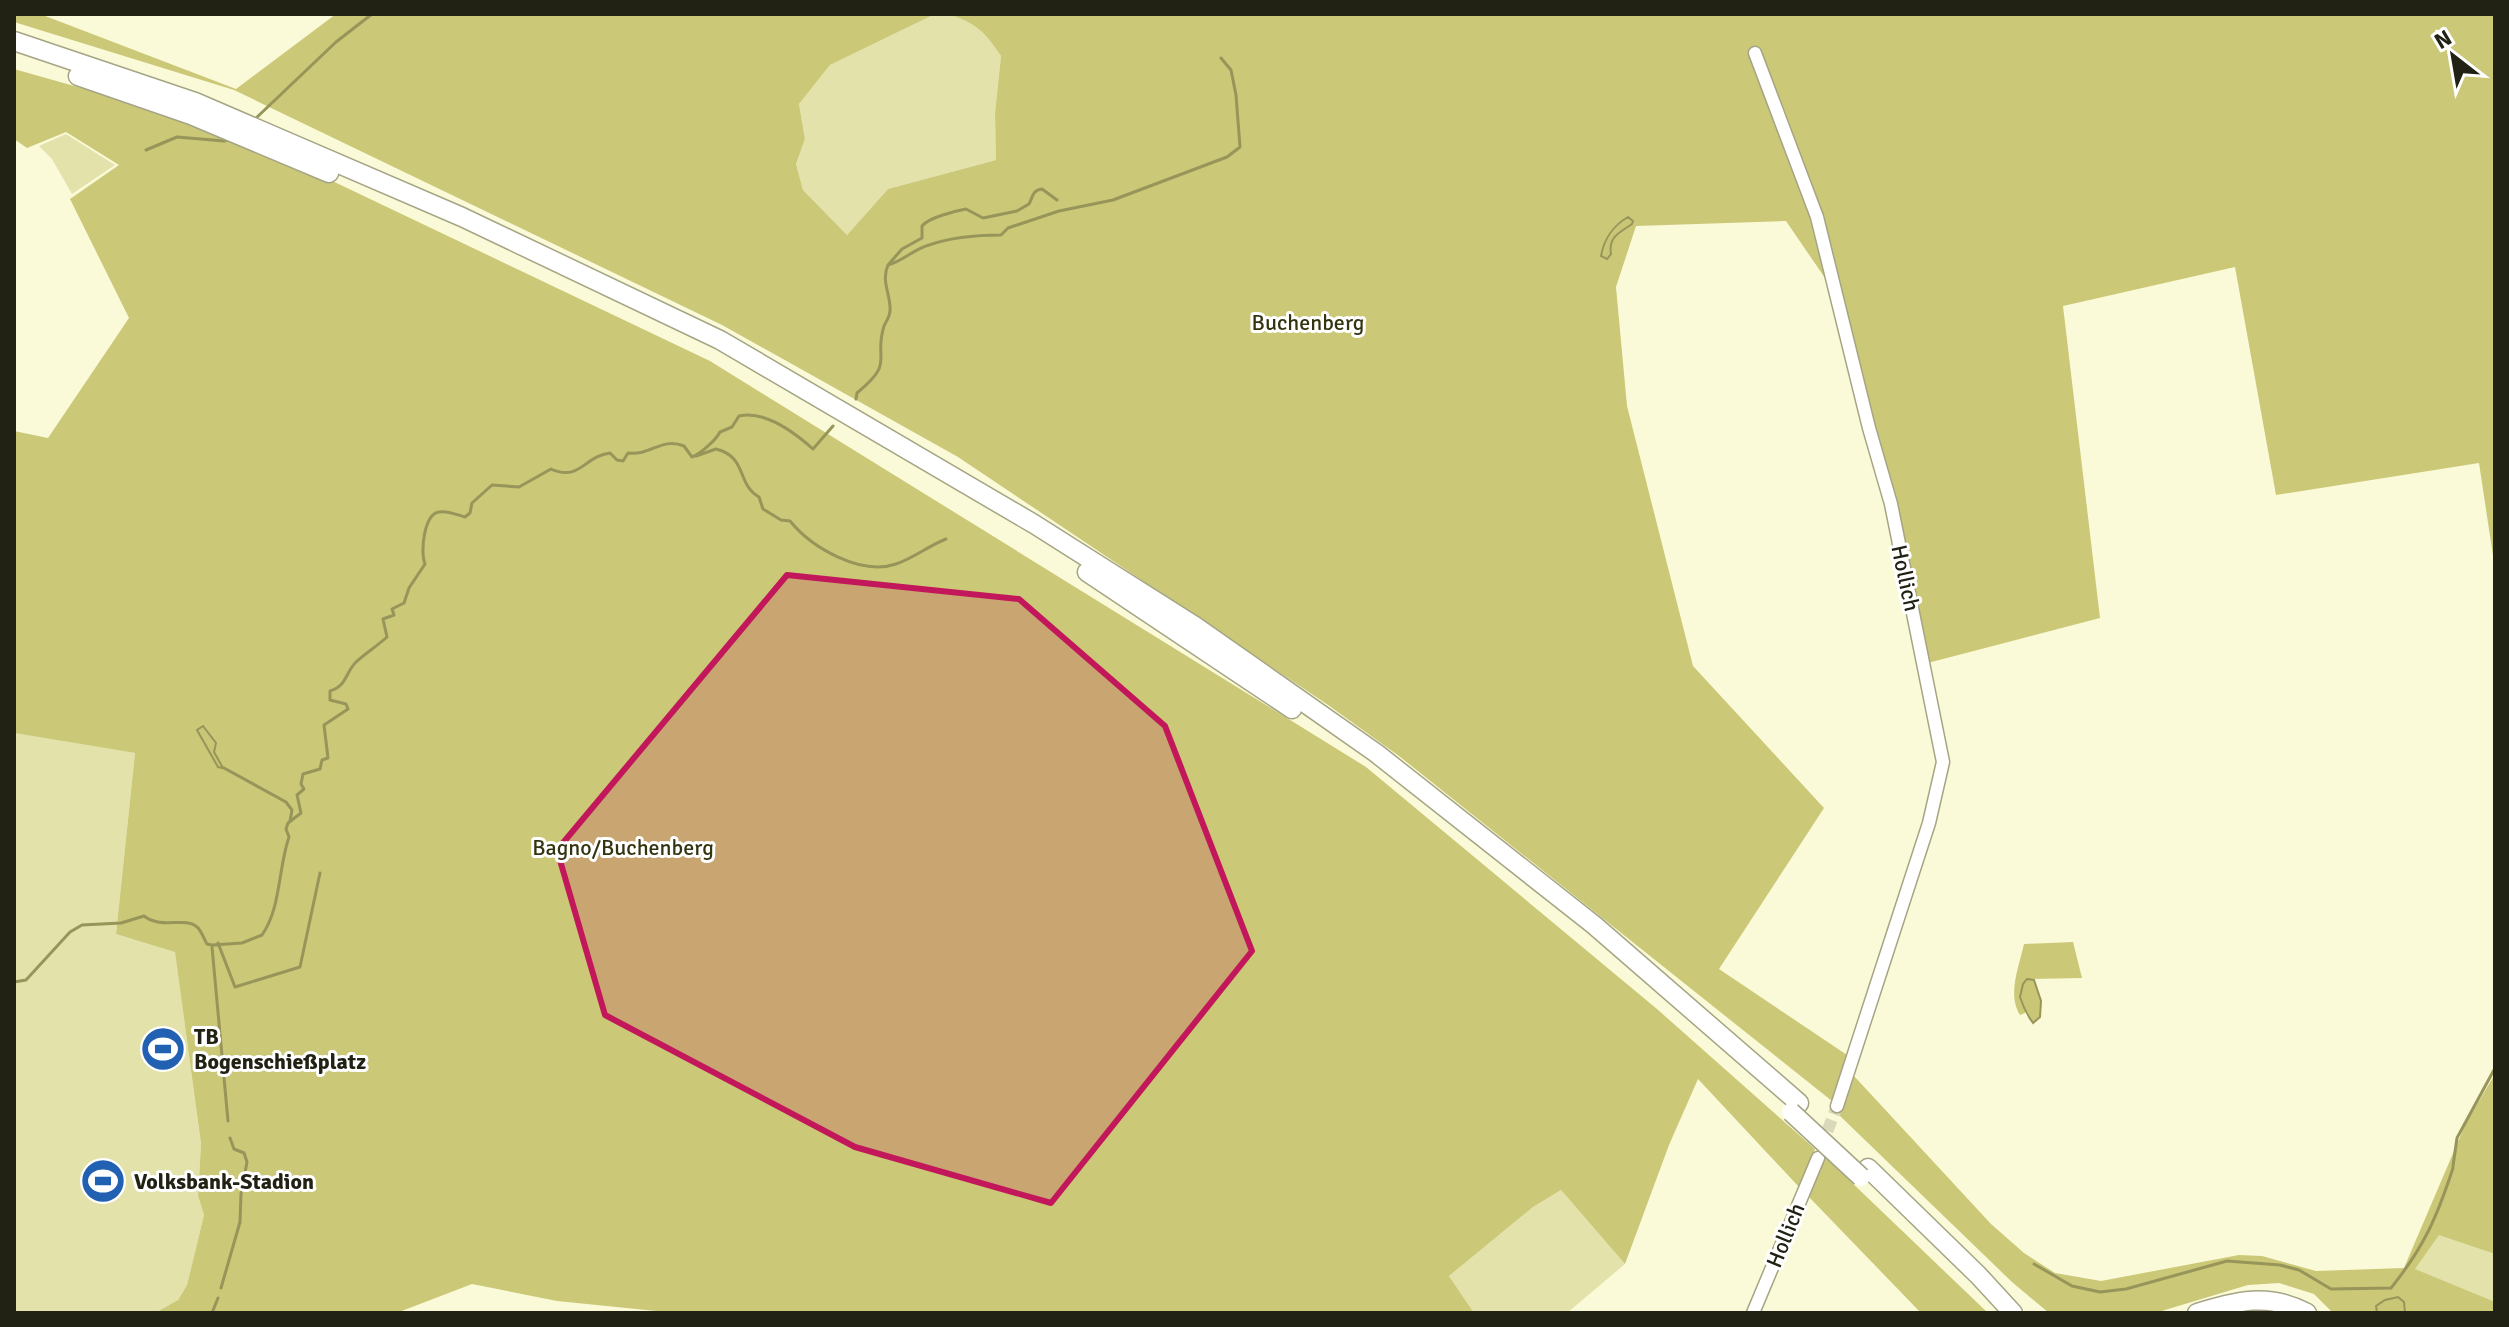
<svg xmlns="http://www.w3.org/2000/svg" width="2509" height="1327" font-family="Signika,sans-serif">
<rect width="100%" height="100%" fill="#fbfad8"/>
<path fill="#e3e2ab" d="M948,14C976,23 985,32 1001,56L995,113L996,160L888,189L847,235L803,190L796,164L805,139L799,104L830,65L933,15Z
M66,134L115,165L72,194L52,159L39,146Z
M14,733L135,753L116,934L175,951L201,1145L198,1196L204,1215L187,1285L178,1300L155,1313H14Z
M1561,1190L1625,1264L1567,1313H1474L1449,1276L1533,1207Z
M2439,1234L2495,1254L2494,1304L2414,1269Z"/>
<path fill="#cbc878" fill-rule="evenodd" d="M14,14H40L236,89L336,14H2495V569L2479,463L2276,495L2235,267L2063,306L2100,618L1920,665L1891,504L1825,278L1786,221L1636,226L1616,287L1627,406L1693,666L1824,808L1719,969L1847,1055L1837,1105L1399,756L1328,705L958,457L722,325L234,90L14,22ZM948,14C976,23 985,32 1001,56L995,113L996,160L888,189L847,235L803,190L796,164L805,139L799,104L830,65L933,15Z
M14,69L138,104L303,167L710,361L1366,767L1657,1009L1815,1149L1799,1187L1698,1079L1669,1145L1625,1264L1561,1190L1533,1207L1449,1276L1474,1313H676L557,1301L472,1284L399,1312L155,1313L178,1300L187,1285L204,1215L198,1196L201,1144L175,952L116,934L135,753L14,733V431L48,438L129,318L70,199L119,165L66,132L27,148L14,139Z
M2073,942L2082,978L2031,979L2021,1000L2025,1004V1013L2020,1015C2007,994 2019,967 2024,944Z
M2495,1074V1254L2439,1235L2415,1269L2495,1302V1313H2333L2314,1294L2279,1283L2248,1285L2155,1313H2049L2012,1282L1838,1114L1854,1076L1991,1224L2024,1253L2055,1273L2101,1281L2239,1255L2262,1256L2316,1271L2404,1268L2466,1123Z
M1823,1155L1988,1313H1921L1808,1196Z"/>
<path fill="#c9c776" stroke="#979559" stroke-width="2" d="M1628,217L1633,221L1632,224C1621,232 1608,236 1611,254L1607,259L1601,256C1604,239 1614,225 1628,217Z
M203,726L216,743L214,752L223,768L218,767L197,730Z
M2027,979L2034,980L2041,1001L2040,1017L2033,1023C2027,1015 2023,1006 2020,997L2023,984Z
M2398,1297L2404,1302L2405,1313H2377L2376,1306L2385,1300Z"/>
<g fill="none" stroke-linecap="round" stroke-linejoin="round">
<path stroke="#979559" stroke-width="3" d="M254,120L336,42L372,14
M146,150L177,137L224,141L230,139
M888,265L902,249L922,238V226C928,218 955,211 966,209L983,218L1017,211L1029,204C1033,197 1032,190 1042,189L1057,200
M856,399L857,393C896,361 873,361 884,326C887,319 891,316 890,308C890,293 881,281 888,265C903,261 914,249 929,245C952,237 976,235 1001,235L1008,228L1059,211L1113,200L1227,157L1240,147L1236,95L1231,70L1221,58
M696,456L716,449C748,457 736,484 759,497L763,509L781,520L790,521C812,548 861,576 896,564C914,558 928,546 946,539
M224,768L286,802L292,810L290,821
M218,943L235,987L300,967L320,873
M212,947L228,1121
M14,982L26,980L70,932L82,925L121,923L144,916C162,930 185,916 197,927C201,930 204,939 207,944L212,945L242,943L262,935C281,908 278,869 289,837L286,829L288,823L301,813L297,795L304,789L301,784L303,774L320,769L322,760L328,758L324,725L348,709L346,704L330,700V691C347,686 345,673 356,662C366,653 377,646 387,637L383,619L394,615L392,609L404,603L409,588L425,564C420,552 424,514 439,512C447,510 457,515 465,517L470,513L472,503L492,485L519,487L551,469C580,482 584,456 610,453L617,460L623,461L628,453C651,456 661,437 684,446L692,457C700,454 716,440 720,432L732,427L739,416C765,410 794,432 813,449L833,426
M2453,1166L2457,1138L2495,1068
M2034,1264L2072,1286L2100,1292L2126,1289L2227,1261L2280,1265L2299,1270L2331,1289L2391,1288C2424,1247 2437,1217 2453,1168
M221,1288L240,1222L241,1194L247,1162L244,1153L234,1149L230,1138
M212,1313L218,1298"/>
<path stroke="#dad9bb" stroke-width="12" stroke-dasharray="12 6" stroke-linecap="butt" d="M1821,1148L1837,1106"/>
<g stroke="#a5a585" stroke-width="15">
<path id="minor" d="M1755,53L1817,217L1869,428L1891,504L1943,762L1929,823L1837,1106
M1753,1313L1818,1158"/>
</g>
<g stroke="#a5a585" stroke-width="21">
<path id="highway" d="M14,41L195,102L462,217L720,340L1034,524L1195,626L1376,753L1594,925L1799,1103
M78,76L191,115L329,173
M1087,572L1292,709
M1868,1168L1978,1275L2013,1313
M2197,1313C2237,1301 2268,1292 2307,1313"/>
</g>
<use href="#minor" stroke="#fff" stroke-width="12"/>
<use href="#highway" stroke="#fff" stroke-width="18"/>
<g stroke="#a5a585" stroke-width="21" stroke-linecap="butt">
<path id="highway-bridge" d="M1791,1112L1861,1177"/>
</g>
<use href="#highway-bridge" stroke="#fff" stroke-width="18"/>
</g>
<path fill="#c2185b" fill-opacity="0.2" stroke="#c2185b" stroke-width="6" stroke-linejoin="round" d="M787,575L1019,599L1165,726L1252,951L1051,1203L855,1147L605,1015L557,850Z"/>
<defs>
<g id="stadium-disc" transform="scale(2.3)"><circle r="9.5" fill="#2260b2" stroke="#fff"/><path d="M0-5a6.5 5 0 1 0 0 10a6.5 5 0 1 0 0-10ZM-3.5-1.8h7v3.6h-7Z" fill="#fff"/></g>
</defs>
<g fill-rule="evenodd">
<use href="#stadium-disc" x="163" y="1049"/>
<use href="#stadium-disc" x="103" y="1181"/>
</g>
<g text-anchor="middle" stroke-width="6" stroke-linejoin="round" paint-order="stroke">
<g font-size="22" fill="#353410" stroke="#fff">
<text x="1308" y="330">Buchenberg</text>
<text x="623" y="855">Bagno/Buchenberg</text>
</g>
<g font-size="22" fill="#212114" stroke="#fff">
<text transform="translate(1906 578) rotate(78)" y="8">Hollich</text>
<text transform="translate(1785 1235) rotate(-68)" y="8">Hollich</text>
</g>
<g font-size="22" font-weight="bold" fill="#212114" stroke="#fff" text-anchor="start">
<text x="194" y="1044">TB<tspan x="194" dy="25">Bogenschießplatz</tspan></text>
<text x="134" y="1189">Volksbank-Stadion</text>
</g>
</g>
<rect width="2509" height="1327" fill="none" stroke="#212114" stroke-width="32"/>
<g transform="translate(2453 56) rotate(329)" stroke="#ffffff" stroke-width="6" paint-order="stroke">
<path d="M0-6L14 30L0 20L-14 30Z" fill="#212114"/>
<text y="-12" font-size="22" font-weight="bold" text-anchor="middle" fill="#212114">N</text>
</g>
</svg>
